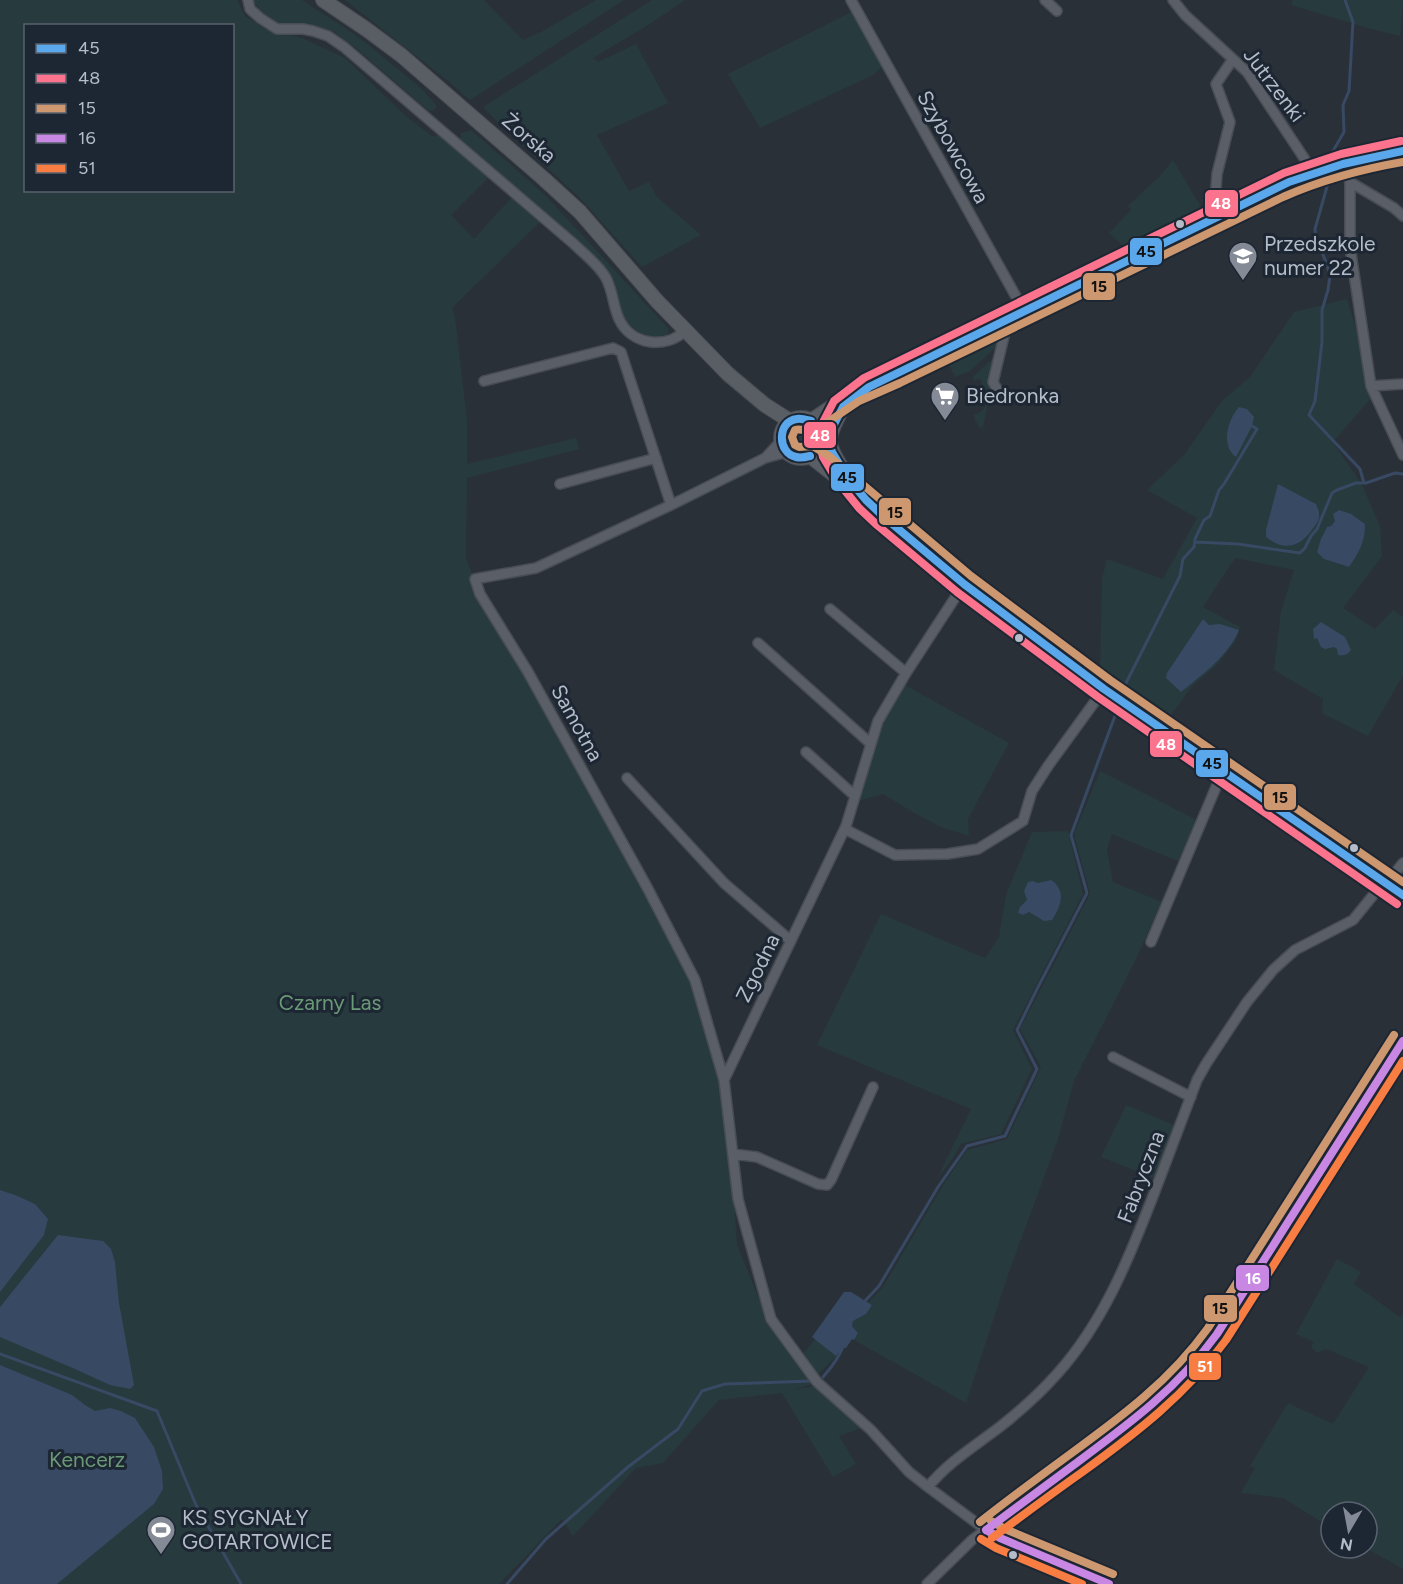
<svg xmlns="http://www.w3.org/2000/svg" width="1403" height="1584" font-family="Figtree,sans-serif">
<rect width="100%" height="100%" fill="#2a3038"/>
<path fill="#273a3e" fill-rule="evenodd" d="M0,0H237L245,16L265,29L302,38L345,58L408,118L432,136L441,135L489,177L451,215L474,239L512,197L540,222L452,308L455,317L467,420V464L576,438L579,449L467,478L466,558L480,594L528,672L694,986L720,1085L731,1155L737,1245L769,1323L813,1384L792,1390L816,1386L862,1428L839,1436L856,1464L833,1477L782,1393L719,1400L663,1463L636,1468L573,1536L562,1519L499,1584H0ZM26,26H232V190H26Z
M253,0H302L360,38L422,89L437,106L434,110L429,111L357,49L333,31L313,25L275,23L263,15Z
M345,0H484L523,40L543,31L596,0H624L470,100L448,81Z
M652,0H685L650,24L593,58L598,62L636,44L668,103L597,135L629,191L649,182L656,196L701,235L642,267L580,198L506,130L483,107Z
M1293,0H1403L1400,36L1368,28L1291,5Z
M851,12L883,66L873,75L760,128L728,74Z
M471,130L546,196L669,329L668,336C645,340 626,329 620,306C617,295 617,284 610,274L581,244L558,225L461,139V133Z
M1173,160L1204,212L1131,251L1123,246L1109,233L1131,210L1128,206L1160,176Z
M1347,299L1359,338L1371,398L1333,442L1362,485L1380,526L1382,556L1343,608L1375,629L1393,610L1403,617V675L1368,736L1322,713L1323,699L1274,670L1281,611L1294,570L1235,558L1203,607L1240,627L1235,642L1216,666L1193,685L1166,722L1100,673L1102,579L1107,559L1163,579L1197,518L1147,490L1184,455L1222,401L1250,377L1294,312ZM1335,521L1349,567L1324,559L1327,527L1331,526Z
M998,329L1002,330L1000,343L970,371L955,377L948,362L928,373L930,364Z
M997,354C994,362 989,370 992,379L983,428L979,427L973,415L981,412L985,407L986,392L980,379L974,380L973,377Z
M786 438a14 14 0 1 1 28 0a14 14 0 1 1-28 0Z
M903,684L1009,743L968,819L969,836L941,827L914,813L883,794L858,801L879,731L891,704Z
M1100,771L1197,820L1178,861L1112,834L1107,849L1113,882L1162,902L1134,963L1074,1081L1058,1139L1008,1275L966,1403L854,1340L858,1333L852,1326L853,1321L866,1314L872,1305L868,1303L883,1287L945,1182L967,1150L1007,1139L1041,1067L1020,1029L1090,894L1074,834Z
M1068,831L1083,894L1013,1030L1032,1069L1001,1134L961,1144L953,1158L937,1179L971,1109L817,1045L881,914L985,958L999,937L1006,895L1032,832Z
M1126,1105L1174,1125L1156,1179L1101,1157Z
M1337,1259L1361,1272L1354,1284L1400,1317L1403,1314V1569L1366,1548L1367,1512H1331V1528L1283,1498L1241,1493L1255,1468L1250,1466L1288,1403L1333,1424L1369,1367L1326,1349L1317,1353L1311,1347L1314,1342L1296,1334Z
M816,1337L836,1352V1357L817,1375L802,1356Z"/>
<path fill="#384963" d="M1239,407L1247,409L1254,417L1252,426L1236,457C1220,445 1228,419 1239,407Z
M1278,484L1316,504C1317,507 1319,510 1319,514C1320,519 1317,523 1314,527C1301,547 1285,552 1266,537V530Z
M1339,510L1351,514L1365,524C1365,543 1359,552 1349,567L1324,559L1317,552L1321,539L1327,527L1331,526L1335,521L1333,514Z
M1203,619L1209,625L1220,624L1239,630C1229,655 1201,676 1181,692L1166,678L1167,673Z
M1321,622L1345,637L1351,650C1347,655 1344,656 1338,655L1337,649L1334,647L1325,649L1321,647L1317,638L1314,639L1313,629Z
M1051,880C1054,882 1057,884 1058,887C1065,897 1058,911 1052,920L1044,921L1029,912L1023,915L1018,913L1020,907L1027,900L1024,891L1028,882L1033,881L1038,883Z
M0,1190L15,1195L35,1204L48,1219L44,1235L0,1292Z
M58,1235L103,1241L111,1249L115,1262L119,1303L134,1385L130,1389L110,1385L75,1369L0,1337V1307Z
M844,1292H851L872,1305L866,1314L853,1321L852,1326L858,1333L854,1340L852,1339L846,1348H842L836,1356L812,1337Z
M0,1365L72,1395L85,1405L95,1411L110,1408L121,1411L135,1418L154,1447L162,1471L163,1489L154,1504L57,1584H0Z"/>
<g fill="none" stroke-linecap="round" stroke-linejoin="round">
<path stroke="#384963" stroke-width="3" d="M1329,158L1344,132L1343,105L1349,91L1353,22L1345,0
M1330,176L1315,229L1316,238L1326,262L1330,276L1328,290L1322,310V342L1315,401L1309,415L1360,469L1364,483
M1195,542L1238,544L1300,553L1305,548L1311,536L1317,529L1332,493L1337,490L1356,483H1366L1395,473L1403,474
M1124,687L1180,576L1183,559L1194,547L1195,539L1204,520L1210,516L1219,490L1224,484L1257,429L1252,426
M864,1302L879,1286L938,1187L967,1146L1005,1136L1037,1069L1017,1030L1037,989L1087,893L1071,835L1116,713
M0,1354L157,1411L196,1505L241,1584
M823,1377C831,1368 840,1356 844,1344
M507,1584L546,1539L628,1467L678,1429L702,1391L725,1384L811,1381"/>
<g stroke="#484c53" stroke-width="12">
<path id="street" d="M248,0L250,9L260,18L277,29H303L313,31L328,36L344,47L574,244C585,255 599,265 606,278C613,291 613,306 619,319C631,345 666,350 686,330
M851,0L1024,311
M1045,0L1057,11
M1173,0L1185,15L1247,72L1304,158L1312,173
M1343,164L1350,182V247L1371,386L1403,455
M1350,182L1394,208L1403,216
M1219,216L1215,201L1217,174L1230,122L1216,84L1231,62L1234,60
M484,381L613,348L621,352L671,505
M1371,386L1403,384
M1000,394L993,382L1005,332L1004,322
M787,452L765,458L671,505L536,568L475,579L480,594L528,672L648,889L695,980L724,1080L738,1199L771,1319L817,1382L871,1430L909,1472L928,1487L982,1527L1000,1538L1109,1584
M767,456L781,441
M560,484L656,458
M830,609L906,673
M758,643L871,744
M806,752L855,796
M627,778L724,883L791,941
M845,829L895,855L947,854L978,849L1023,821L1032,791L1048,766L1104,689
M1151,942L1216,787L1224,773
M1113,1057L1191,1097
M724,1080L846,826L878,721L906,673L964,584
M733,1154L757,1157L818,1184L827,1185L831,1180L873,1087
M928,1487C948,1462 975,1446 1001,1426C1020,1411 1040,1393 1057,1374C1104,1322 1130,1256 1155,1191C1169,1154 1183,1117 1197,1080L1206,1064L1247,1002L1273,970L1295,950L1353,920L1379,888L1391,878L1403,863
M927,1584L972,1540L1140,1416C1170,1392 1196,1366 1217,1334L1403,1041"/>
</g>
<g stroke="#484c53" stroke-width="16">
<path id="secondary" d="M323,0L366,29L401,55L544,179L580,212L657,301L728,374L765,405L790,421
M843,407C824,444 826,441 847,477
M781 438a20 20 0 1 1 40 0a20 20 0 1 1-40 0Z
M811,421L854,392L895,374L1279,187C1318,169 1361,158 1403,151
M810,456L866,500L884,517L964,584L1104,689L1403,895"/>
</g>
<use href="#street" stroke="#5a5e66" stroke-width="9"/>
<use href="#secondary" stroke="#595d64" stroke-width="14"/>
<g stroke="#1d2633" stroke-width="12">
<path id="bus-1" d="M1403,151L1343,164L1289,182L869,387L843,407L831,430L829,441L832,452L847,477L866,500L884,517L964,584L1104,689L1403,895
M810,456C806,457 800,458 796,457C777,453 777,421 797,419C801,418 807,420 811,421"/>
</g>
<g stroke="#1d2633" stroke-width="12">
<path id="bus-2" d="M1397,904L1098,697L957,592L877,525L859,508L838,482L823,457L819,441L821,426L834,401L864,378L1284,173L1341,154L1401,141"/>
</g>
<g stroke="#1d2633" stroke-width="12">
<path id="bus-3" d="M1403,162C1362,169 1322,180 1283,197L900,383L859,401L816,430C809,433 802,428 795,430L792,437L795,445L799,447L813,446L829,456L971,576L1110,680L1403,882
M991,1521L1005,1529L1113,1574
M980,1522C1009,1499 1039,1477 1069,1455C1121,1417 1170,1381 1208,1328L1394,1035"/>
</g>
<g stroke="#1d2633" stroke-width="12">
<path id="bus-4" d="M986,1530C1016,1508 1045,1486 1075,1464C1129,1424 1177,1389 1217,1334L1403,1041
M986,1530L1000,1538L1109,1584"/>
</g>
<g stroke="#1d2633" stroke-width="12">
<path id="bus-5" d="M992,1538C1022,1516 1051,1494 1081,1473C1136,1433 1186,1395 1226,1340L1403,1061
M981,1539L996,1548L1082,1584"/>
</g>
<use href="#bus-1" stroke="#5aa8eb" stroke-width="8"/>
<use href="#bus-2" stroke="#fc738d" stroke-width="8"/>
<use href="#bus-3" stroke="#cd976f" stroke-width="8"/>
<use href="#bus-4" stroke="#c787e3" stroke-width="8"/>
<use href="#bus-5" stroke="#f77d43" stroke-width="8"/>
</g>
<defs>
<g id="school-pin" transform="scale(1.5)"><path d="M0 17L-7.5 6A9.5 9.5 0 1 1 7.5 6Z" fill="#848b96" stroke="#1d2633"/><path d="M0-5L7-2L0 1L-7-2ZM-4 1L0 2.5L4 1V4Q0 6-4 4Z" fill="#fff"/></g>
<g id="supermarket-pin" transform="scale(1.5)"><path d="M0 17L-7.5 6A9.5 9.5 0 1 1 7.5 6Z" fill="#848b96" stroke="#1d2633"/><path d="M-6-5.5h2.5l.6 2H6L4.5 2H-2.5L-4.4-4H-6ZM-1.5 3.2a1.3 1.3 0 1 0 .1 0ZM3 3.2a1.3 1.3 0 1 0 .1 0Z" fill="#fff"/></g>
<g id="stadium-pin" transform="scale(1.5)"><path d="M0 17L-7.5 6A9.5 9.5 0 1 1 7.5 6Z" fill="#848b96" stroke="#1d2633"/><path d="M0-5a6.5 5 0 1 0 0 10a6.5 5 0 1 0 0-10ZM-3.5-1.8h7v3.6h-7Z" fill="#fff"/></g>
</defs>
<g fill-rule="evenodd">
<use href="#school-pin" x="1243" y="256"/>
<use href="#supermarket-pin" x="945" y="396"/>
<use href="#stadium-pin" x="161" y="1530"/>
</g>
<g fill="#b4bcc9" stroke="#1d2633" stroke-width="2">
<circle cx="1180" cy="224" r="5"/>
<circle cx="1019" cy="638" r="5"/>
<circle cx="1354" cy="848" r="5"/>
<circle cx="1013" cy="1555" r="5"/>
</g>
<g text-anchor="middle" stroke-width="6" stroke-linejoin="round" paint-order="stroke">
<g font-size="21" fill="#b4bcc9" stroke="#1d2633">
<text transform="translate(1274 85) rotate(53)" y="7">Jutrzenki</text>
<text transform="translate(529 138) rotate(41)" y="7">Żorska</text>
<text transform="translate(953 147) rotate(61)" y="7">Szybowcowa</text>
<text transform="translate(577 723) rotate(61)" y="7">Samotna</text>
<text transform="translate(758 968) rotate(-64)" y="7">Zgodna</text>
<text transform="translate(1141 1177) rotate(-69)" y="7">Fabryczna</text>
</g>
<g font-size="21" fill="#b4bcc9" stroke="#1d2633" text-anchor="start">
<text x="1264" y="251">Przedszkole<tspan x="1264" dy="24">numer 22</tspan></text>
<text x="966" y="403">Biedronka</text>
<text x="182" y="1525">KS SYGNAŁY<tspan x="182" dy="24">GOTARTOWICE</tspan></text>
</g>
<g font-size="21" fill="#6b9a76" stroke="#1d2633">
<text x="330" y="1010">Czarny Las</text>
<text x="87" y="1467">Kencerz</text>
</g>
</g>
<g stroke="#1d2633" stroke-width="2">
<rect x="1204" y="189" width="35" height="29" rx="6" fill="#fc738d"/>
<rect x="1129" y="237" width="34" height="29" rx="6" fill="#5aa8eb"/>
<rect x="1082" y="272" width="34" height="29" rx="6" fill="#cd976f"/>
<rect x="803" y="421" width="34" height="28" rx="6" fill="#fc738d"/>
<rect x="830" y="463" width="35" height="29" rx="6" fill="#5aa8eb"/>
<rect x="878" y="497" width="34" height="29" rx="6" fill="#cd976f"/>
<rect x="1149" y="730" width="34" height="28" rx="6" fill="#fc738d"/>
<rect x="1195" y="749" width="34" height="29" rx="6" fill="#5aa8eb"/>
<rect x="1263" y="783" width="34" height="28" rx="6" fill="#cd976f"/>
<rect x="1235" y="1264" width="35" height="28" rx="6" fill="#c787e3"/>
<rect x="1203" y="1294" width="35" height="29" rx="6" fill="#cd976f"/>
<rect x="1188" y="1352" width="34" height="29" rx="6" fill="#f77d43"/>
</g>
<g font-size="16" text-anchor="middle" font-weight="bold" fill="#fff">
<text x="1221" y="209">48</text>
<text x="820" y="441">48</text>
<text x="1166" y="750">48</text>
<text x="1253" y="1284">16</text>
<text x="1205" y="1372">51</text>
</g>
<g font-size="16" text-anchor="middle" font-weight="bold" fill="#111">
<text x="1146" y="257">45</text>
<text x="1099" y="292">15</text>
<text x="847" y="483">45</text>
<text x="895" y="518">15</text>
<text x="1212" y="769">45</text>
<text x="1280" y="803">15</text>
<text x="1220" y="1314">15</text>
</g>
<rect x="24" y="24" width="210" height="168" fill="#1d2633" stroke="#59626f" stroke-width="1.5"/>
<rect x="36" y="44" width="30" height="9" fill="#5aa8eb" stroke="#59626f" stroke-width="1.5"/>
<text x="78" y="54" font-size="18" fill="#b4bcc9">45</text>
<rect x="36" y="74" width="30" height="9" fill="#fc738d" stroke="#59626f" stroke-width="1.5"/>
<text x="78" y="84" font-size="18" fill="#b4bcc9">48</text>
<rect x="36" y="104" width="30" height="9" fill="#cd976f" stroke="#59626f" stroke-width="1.5"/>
<text x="78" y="114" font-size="18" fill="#b4bcc9">15</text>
<rect x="36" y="134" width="30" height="9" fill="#c787e3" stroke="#59626f" stroke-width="1.5"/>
<text x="78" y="144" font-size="18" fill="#b4bcc9">16</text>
<rect x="36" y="164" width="30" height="9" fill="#f77d43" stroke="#59626f" stroke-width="1.5"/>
<text x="78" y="174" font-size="18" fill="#b4bcc9">51</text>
<g transform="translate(1349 1530) rotate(190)"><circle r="28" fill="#1d2633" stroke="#59626f" stroke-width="1.5"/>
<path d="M0-4.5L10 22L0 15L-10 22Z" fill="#848b96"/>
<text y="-9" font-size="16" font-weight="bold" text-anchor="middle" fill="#b4bcc9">N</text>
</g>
</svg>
